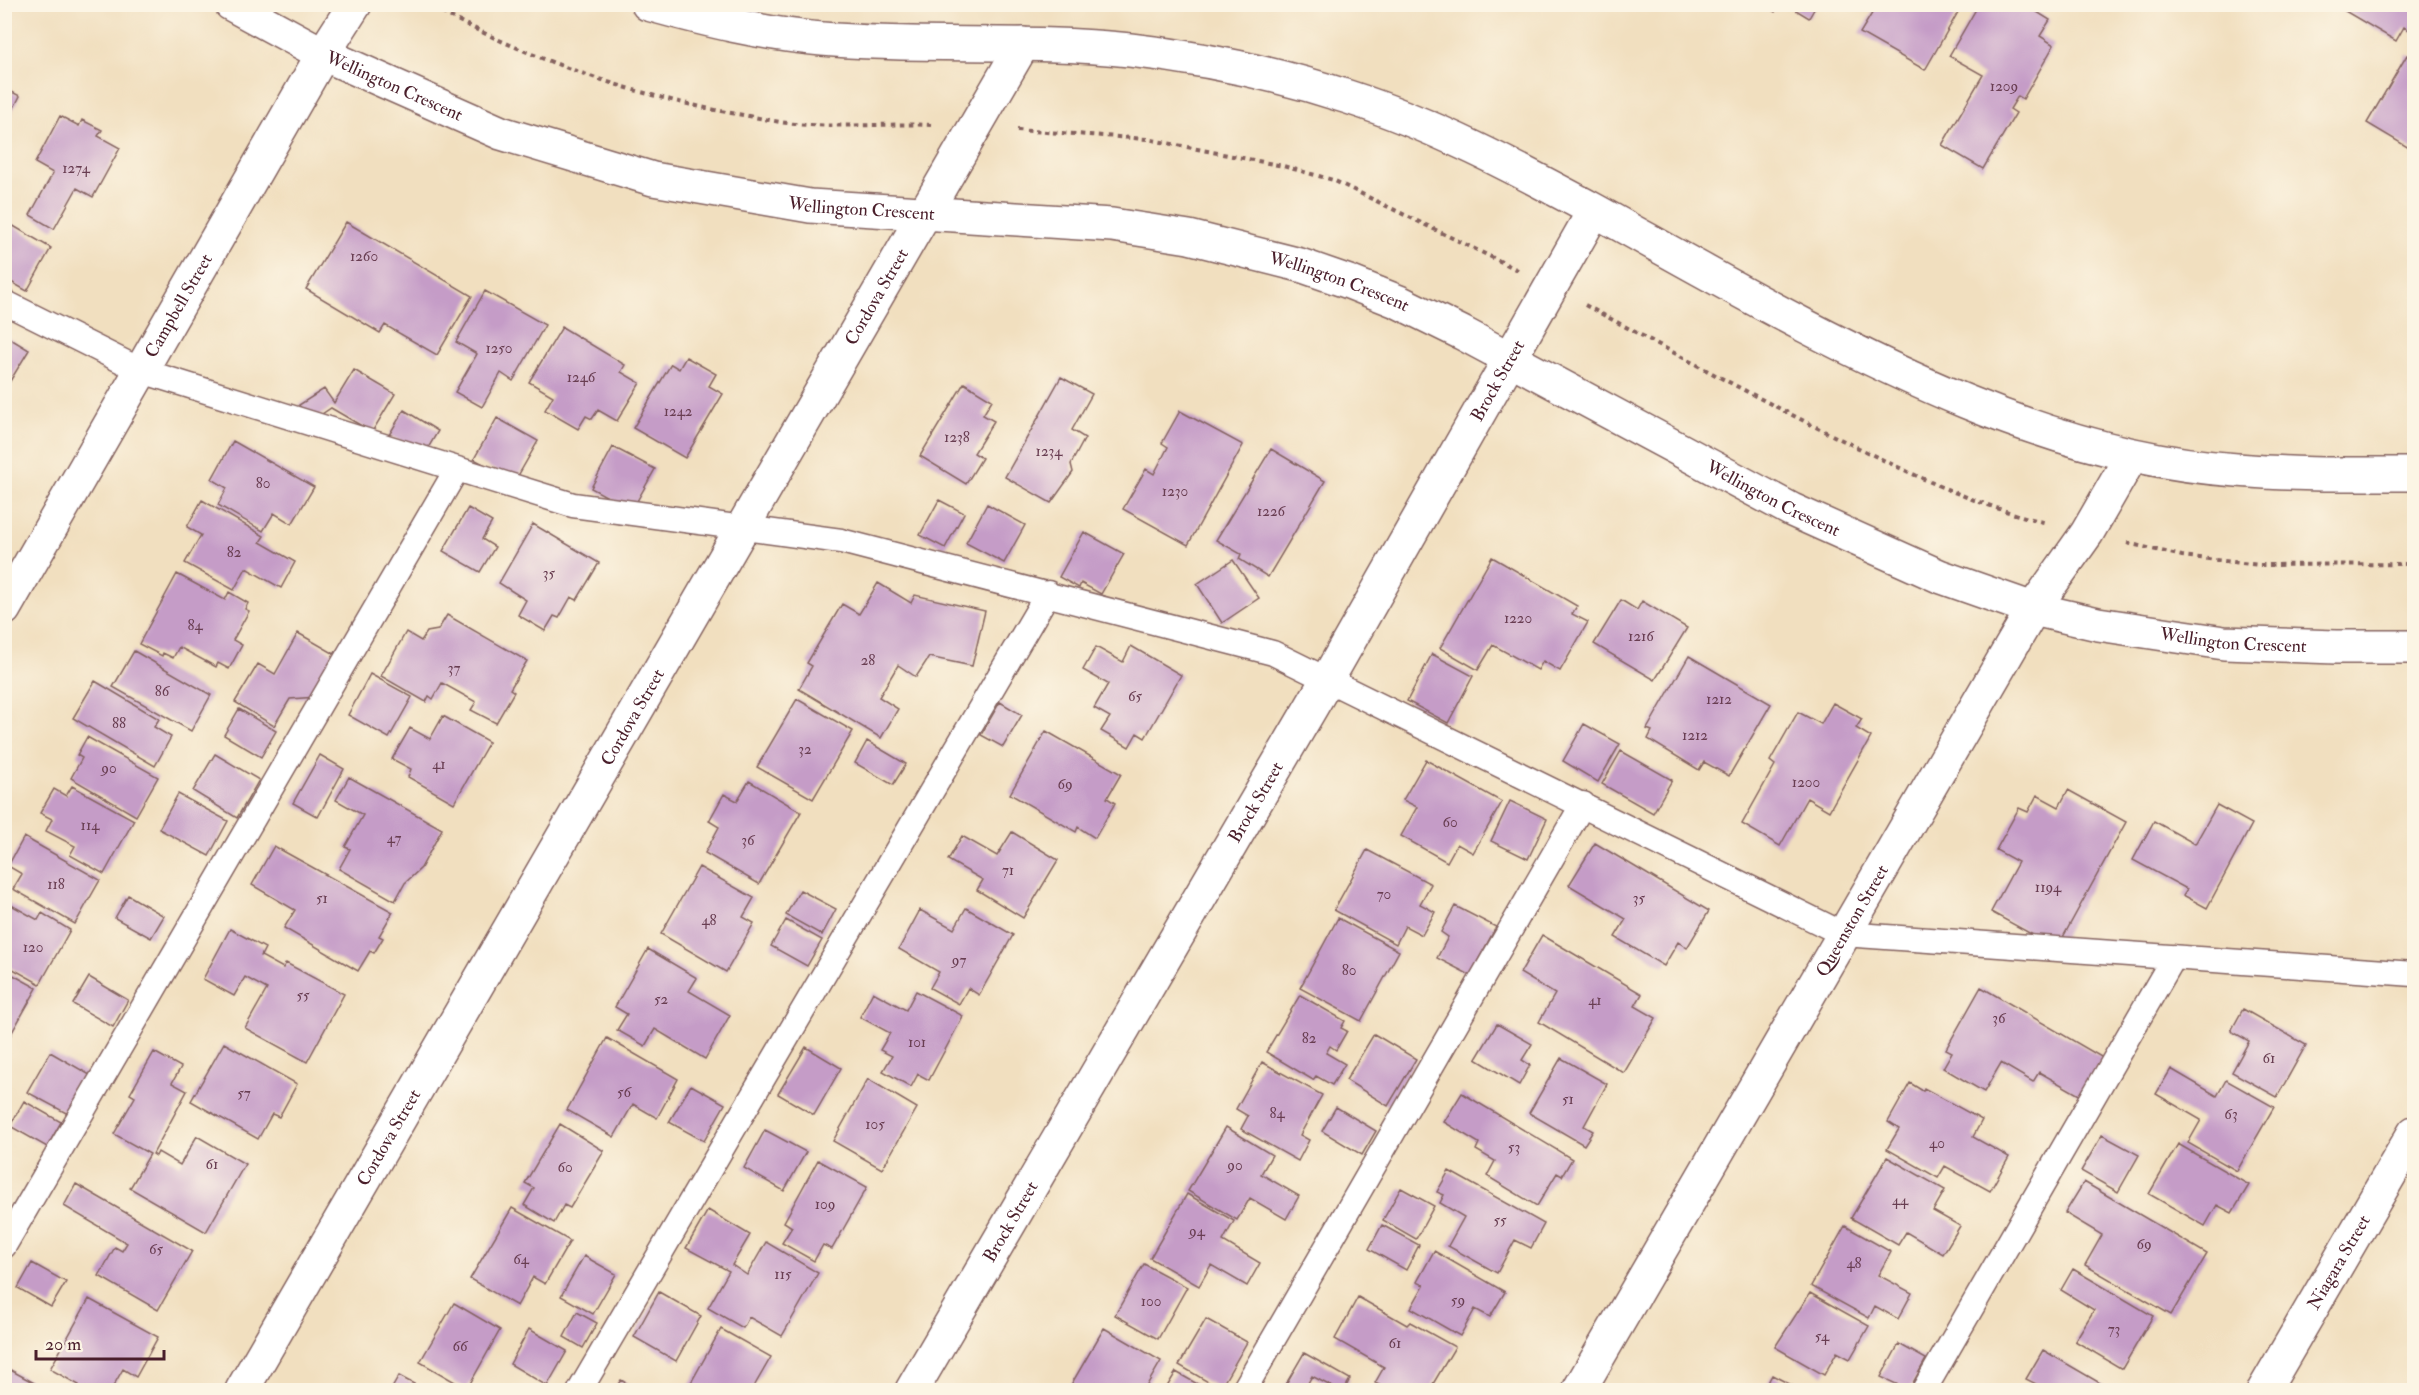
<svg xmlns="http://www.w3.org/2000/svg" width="2419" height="1395" font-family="'IM FELL Double Pica',serif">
<rect width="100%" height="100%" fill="#fcf5e5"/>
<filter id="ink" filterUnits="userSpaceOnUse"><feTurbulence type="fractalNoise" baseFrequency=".0167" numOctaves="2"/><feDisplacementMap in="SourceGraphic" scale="12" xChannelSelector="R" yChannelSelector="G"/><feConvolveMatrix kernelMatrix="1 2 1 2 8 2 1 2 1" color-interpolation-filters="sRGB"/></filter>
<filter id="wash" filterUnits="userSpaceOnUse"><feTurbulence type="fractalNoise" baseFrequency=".008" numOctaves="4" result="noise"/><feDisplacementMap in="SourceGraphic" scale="24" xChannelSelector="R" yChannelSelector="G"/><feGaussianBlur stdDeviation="1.35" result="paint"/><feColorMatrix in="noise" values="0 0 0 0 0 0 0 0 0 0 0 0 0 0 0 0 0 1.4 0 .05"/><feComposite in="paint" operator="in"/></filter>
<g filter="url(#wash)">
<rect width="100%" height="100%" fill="#f1dfbf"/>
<g id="blocks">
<path fill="#c59cc7" d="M1762,4H1779L1775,12Z
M1786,4H1817L1809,18Z
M1979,4H2024L2050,20L2040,36L2054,45L2023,99L2018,96L2010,109L2016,113L1983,169L1942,145L1983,75L1949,56Z
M2333,4H2414V33L2404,27L2396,41Z
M1877,5H1962L1925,70L1860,33Z
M2407,55L2414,58V151L2367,123Z
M4,88L20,96L4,127Z
M60,116L79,126L82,120L102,130L98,136L120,148L93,197L77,188L54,229L30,215L53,173L35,163Z
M346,222L472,296L437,355L385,325L380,333L306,289Z
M10,224L51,248L27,291L4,278V234Z
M485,291L545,325L513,381L501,373L482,407L455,392L477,354L456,342Z
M562,327L625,365L621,372L640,383L617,421L598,410L592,419L586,416L578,429L545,410L553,396L529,382Z
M4,335L29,350L4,391Z
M686,357L716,374L709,386L723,394L685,458L633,428L671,364L679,369Z
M354,370L395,394L372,432L331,408L310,422L299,405L324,389L334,403Z
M1061,377L1092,394L1072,430L1085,438L1071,464L1073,472L1051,503L1005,477Z
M964,383L992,400L983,415L994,421L974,453L982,458L966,484L920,456Z
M404,410L438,431L424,455L389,435Z
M1180,411L1243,445L1188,545L1123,509L1146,469L1154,474L1168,447L1162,443Z
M497,418L538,441L515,481L474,459Z
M233,441L314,487L292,524L274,513L263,531L218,505L227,488L212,479Z
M613,447L655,469L632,510L591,488Z
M1271,449L1325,481L1268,577L1239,559L1241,554L1216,540Z
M202,500L264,536L260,542L295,562L281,588L246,568L234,590L185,563L201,535L187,527Z
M939,500L964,513L945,548L920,535Z
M987,504L1025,525L1004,563L966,543Z
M468,508L492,522L482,539L495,547L480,572L443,551Z
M533,524L599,563L577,600L571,597L559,618L554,616L545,631L518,615L526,600L499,583Z
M1084,532L1124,554L1101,594L1081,583L1079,588L1059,577Z
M1492,557L1577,606L1572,614L1588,622L1560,671L1543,661L1538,670L1493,645L1478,670L1440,648Z
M1233,560L1259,598L1222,623L1197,584Z
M177,574L225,600L229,592L248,603L245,609L249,611L233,640L242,645L229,669L218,663L216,667L179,647L173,658L163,653L162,656L139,644Z
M878,583L911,603L915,595L985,611L972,666L929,657L916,677L898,665L879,697L898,709L881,738L799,689L812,666L807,663L842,604L859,614Z
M1621,600L1637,610L1642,601L1687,628L1655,680L1594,644Z
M447,615L527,661L510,689L514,692L496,723L471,710L476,702L442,683L433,699L429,696L426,702L381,676L406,632L421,641L427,632L438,630Z
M298,633L340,657L316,697L290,699L274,726L235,702L258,664L275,674Z
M1131,646L1181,675L1145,738L1137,733L1129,747L1101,731L1110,717L1094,708L1108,684L1083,670L1096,647L1123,662Z
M134,651L211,695L191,731L113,687Z
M1432,654L1473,676L1448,723L1407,701Z
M1689,656L1771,704L1729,776L1704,762L1699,770L1648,739L1652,731L1647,729Z
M370,674L412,697L389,738L348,715Z
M95,681L159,719L154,727L171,737L155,766L73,718Z
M797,699L853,731L813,799L757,767Z
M1000,702L1022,715L1003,747L981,735Z
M1833,703L1862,719L1856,728L1871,737L1829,811L1807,798L1780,846L1742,824L1775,765L1770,761L1798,712L1821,724Z
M239,709L276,731L261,757L224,735Z
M443,716L489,742L454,803L408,777L411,769L392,759L410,728L430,739Z
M1584,724L1620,744L1598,782L1563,761Z
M1046,731L1121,774L1107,798L1115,803L1095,838L1078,827L1076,832L1010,794Z
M87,737L158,777L136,816L71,778L82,758L77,755Z
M867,741L906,764L893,785L855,763Z
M1621,751L1672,780L1653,813L1602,784Z
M215,754L259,780L237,818L193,791Z
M320,755L344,769L318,817L293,803Z
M1426,760L1502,802L1473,853L1457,844L1447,862L1401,836L1417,807L1403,800Z
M349,777L442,829L421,868L405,883L395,901L339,869L350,849L345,847L363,815L336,800Z
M749,781L801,812L759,884L705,853L719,827L709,821L724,794L737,801Z
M72,786L134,820L104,874L70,855L75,846L46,831L52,819L40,813L54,789L66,796Z
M2068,790L2126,822L2057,948L1991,912L2018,862L1996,850L2019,808L2028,812L2037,795L2059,807Z
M178,794L228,821L209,856L159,829Z
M1510,801L1547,819L1528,859L1491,841Z
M2217,805L2252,824L2207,908L2183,895L2187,889L2133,860L2154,821L2195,844Z
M1012,832L1058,860L1023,918L977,890L983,880L948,860L962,836L997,856Z
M24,837L100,880L75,924L13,889L22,874L8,866Z
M1595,843L1709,911L1687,948L1678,942L1664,966L1615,937L1626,919L1569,885Z
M274,846L393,912L379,936L383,938L374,953L370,951L358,971L284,928L295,910L252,885Z
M1367,850L1431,884L1420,904L1435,912L1422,935L1405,926L1396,944L1334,910Z
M699,867L754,898L743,917L754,923L726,972L661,934Z
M800,890L836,909L822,935L786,915Z
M128,895L164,916L151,938L115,918Z
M4,901L38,920L42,913L70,930L40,984L4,964Z
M1455,906L1496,927L1470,975L1437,958L1448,937L1441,932Z
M966,908L1013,935L979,995L968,988L959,1004L930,988L939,972L899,949L920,910L954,929Z
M1338,918L1399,951L1361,1021L1300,988Z
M786,920L822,940L807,966L771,946Z
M230,929L265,948L261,956L283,968L286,963L344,994L307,1062L245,1028L267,989L245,977L234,996L203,979Z
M1542,935L1642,994L1635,1006L1656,1018L1624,1073L1539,1022L1555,994L1520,973Z
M648,949L697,978L689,991L730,1015L705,1059L655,1029L645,1046L617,1030L627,1014L615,1007Z
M4,970L37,988L7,1041L4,1040Z
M89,977L128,1000L113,1027L73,1004Z
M1981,987L2103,1058L2081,1096L2039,1072L2033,1082L2001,1063L1984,1092L1943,1068L1952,1052L1946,1049Z
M916,991L963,1016L929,1080L918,1074L911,1087L883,1071L892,1056L880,1050L890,1033L860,1017L873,992L906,1010Z
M1300,995L1345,1021L1341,1028L1347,1031L1336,1050L1330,1046L1326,1053L1345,1064L1332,1085L1316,1076L1313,1080L1266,1052Z
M2243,1009L2306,1045L2277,1097L2232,1072L2249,1041L2231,1031Z
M1497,1024L1532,1044L1522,1060L1530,1065L1519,1085L1476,1059Z
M1374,1034L1416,1059L1388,1106L1346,1080Z
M607,1038L678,1079L657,1118L633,1104L614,1137L567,1110Z
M224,1043L297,1084L279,1117L272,1114L258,1139L191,1101Z
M806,1047L841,1068L814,1115L778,1094Z
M50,1052L90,1075L68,1114L27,1092Z
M154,1052L181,1067L172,1083L187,1091L153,1154L156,1156L158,1152L180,1165L197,1136L245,1164L206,1232L130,1188L150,1154L114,1134L135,1097L130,1094Z
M1561,1058L1607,1084L1584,1126L1593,1131L1584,1145L1529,1113Z
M1262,1062L1322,1095L1300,1135L1309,1140L1298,1161L1241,1129L1248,1116L1236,1109Z
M2171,1069L2217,1096L2226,1080L2274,1107L2237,1171L2188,1143L2201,1120L2156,1094Z
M868,1079L917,1108L882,1169L833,1141Z
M1910,1083L1923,1091L1924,1088L1982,1120L1973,1137L2009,1157L1990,1191L1945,1166L1938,1178L1887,1149L1899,1129L1888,1122Z
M691,1085L725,1104L704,1141L669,1122Z
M1462,1093L1572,1159L1562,1176L1557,1173L1537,1206L1487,1176L1495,1161L1476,1150L1479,1143L1444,1122Z
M24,1101L61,1122L47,1147L10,1126Z
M1336,1107L1376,1131L1362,1155L1322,1131Z
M560,1124L604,1151L570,1208L564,1205L554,1223L524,1205L534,1188L525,1183Z
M1226,1127L1272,1155L1261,1174L1299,1196L1286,1219L1250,1198L1237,1220L1188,1191Z
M765,1130L806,1152L784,1191L744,1168Z
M2102,1135L2139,1155L2118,1192L2081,1171Z
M2178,1144L2249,1185L2232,1213L2217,1205L2205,1226L2149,1194Z
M1887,1157L1945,1190L1933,1211L1960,1226L1943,1254L1906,1232L1898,1245L1851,1218Z
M818,1160L867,1187L832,1249L823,1245L814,1261L782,1243L792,1227L784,1222Z
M1449,1171L1544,1224L1531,1248L1515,1240L1497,1273L1448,1246L1464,1217L1440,1203L1444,1195L1437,1192Z
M2084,1182L2207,1254L2171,1315L2085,1265L2102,1235L2065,1213Z
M76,1184L192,1251L158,1310L99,1276L115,1247L122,1251L127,1243L64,1206Z
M1401,1188L1434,1206L1416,1239L1383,1220Z
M1187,1194L1234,1221L1223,1241L1260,1263L1247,1286L1211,1265L1199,1286L1150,1258Z
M512,1208L570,1241L545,1284L533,1277L517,1306L470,1279Z
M708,1210L750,1235L732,1265L747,1275L766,1242L818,1273L782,1336L749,1317L743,1328L708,1308L729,1271L686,1248Z
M1382,1225L1419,1245L1406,1270L1369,1249Z
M1845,1226L1891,1252L1878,1275L1912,1293L1898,1319L1875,1306L1869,1318L1811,1286Z
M1434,1251L1505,1292L1490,1317L1475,1309L1460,1336L1411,1308L1424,1285L1417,1282Z
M584,1256L616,1274L593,1314L561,1296Z
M32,1263L66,1282L51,1307L18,1288Z
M1144,1264L1187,1287L1158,1339L1115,1315Z
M2073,1269L2153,1316L2122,1369L2075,1341L2094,1310L2061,1290Z
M659,1292L701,1316L676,1361L634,1337Z
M1810,1293L1869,1326L1850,1359L1837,1352L1824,1375L1775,1347Z
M1358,1297L1407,1325L1410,1322L1455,1347L1430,1389L1426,1387L1423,1390H1389L1375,1383L1384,1367L1335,1339Z
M89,1299L158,1337L136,1377L123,1369L111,1390H76L79,1385L50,1369Z
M454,1303L500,1330L467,1389L420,1362Z
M577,1312L597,1323L583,1348L564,1337Z
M1206,1319L1247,1342L1220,1389L1179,1365Z
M1104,1328L1161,1361L1146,1387L1153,1390H1068Z
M529,1329L567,1351L547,1386L510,1364Z
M721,1329L771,1357L752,1390H692L688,1388Z
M1899,1344L1926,1359L1909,1390L1881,1377Z
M2043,1350L2112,1390H2040L2042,1387L2026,1379Z
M1304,1353L1350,1379L1344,1390H1338L1312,1376L1304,1390L1283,1389Z
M5,1367L47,1390H5Z
M1176,1372L1208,1390H1165Z
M1772,1375L1801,1390H1756L1759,1385L1765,1388Z
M399,1376L425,1390H391Z
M621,1380L638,1390H614Z"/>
</g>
</g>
<g filter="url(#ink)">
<use href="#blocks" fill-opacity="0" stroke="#84625f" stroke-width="1.5"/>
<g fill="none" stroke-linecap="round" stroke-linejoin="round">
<g stroke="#84625f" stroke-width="27">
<path id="service" d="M4,302L142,371L573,505L841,541L1273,653L1843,934L2414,974
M4,1246L457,469
M580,1390L1048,593
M1244,1390L1583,804
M1924,1390L2174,957"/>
</g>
<g stroke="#84625f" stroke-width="36">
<g id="minor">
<path id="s1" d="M231,4L323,54L501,133L653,179L810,206L1112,225L1189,237L1300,265L1349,282L1399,302L1462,333L1792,510L1939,576L2033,609L2098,624L2224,643L2336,647H2414"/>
<path d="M648,4C706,20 763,34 822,39C924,48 1027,39 1130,50C1203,58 1278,74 1348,97C1435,125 1514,167 1594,210C1715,277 1838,349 1967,402C2052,437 2146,464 2237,470C2296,475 2355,474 2414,474"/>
<path id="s2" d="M4,609L323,54L355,4"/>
<path id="s3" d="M242,1390L1023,44"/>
<path id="s4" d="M912,1390L1327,680L1594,211"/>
<path id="s5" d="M1579,1390L2033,609L2087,533L2132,455"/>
<path id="s6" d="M2264,1390L2414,1133"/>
</g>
</g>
<path stroke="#84625f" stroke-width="4" stroke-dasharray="4.5 4.5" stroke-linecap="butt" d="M426,4C523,56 628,95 737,114C756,117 776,122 795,124C841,128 886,123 931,125
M1017,130L1147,139L1283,166L1333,180L1518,270
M1585,305C1669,350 1751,395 1836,437C1908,472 1968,503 2047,523
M2127,543L2182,556L2259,565L2414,564"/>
<use href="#service" stroke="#fff" stroke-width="24"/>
<use href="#minor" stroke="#fff" stroke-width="33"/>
</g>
</g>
<g text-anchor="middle" stroke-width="4.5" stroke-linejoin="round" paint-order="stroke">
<g font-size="15" fill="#693e52">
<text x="2004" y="91">1209</text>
<text x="76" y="173">1274</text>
<text x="364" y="261">1260</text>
<text x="499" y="353">1250</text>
<text x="581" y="382">1246</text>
<text x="678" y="416">1242</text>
<text x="957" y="442">1238</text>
<text x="1049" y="456">1234</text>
<text x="263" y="488">80</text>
<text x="1175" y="496">1230</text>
<text x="1271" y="516">1226</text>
<text x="234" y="557">82</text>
<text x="549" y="578">35</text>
<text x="1518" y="623">1220</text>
<text x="195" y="630">84</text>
<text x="1641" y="641">1216</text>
<text x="868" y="665">28</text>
<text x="454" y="673">37</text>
<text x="162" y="696">86</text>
<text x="1135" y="701">65</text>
<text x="1719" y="704">1212</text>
<text x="119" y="728">88</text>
<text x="1695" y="740">1212</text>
<text x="805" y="754">32</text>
<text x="439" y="769">41</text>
<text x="109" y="773">90</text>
<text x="1806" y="787">1200</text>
<text x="1065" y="789">69</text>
<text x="1450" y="827">60</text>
<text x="90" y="830">114</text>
<text x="394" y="843">47</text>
<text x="748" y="845">36</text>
<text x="1008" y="875">71</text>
<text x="56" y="889">118</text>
<text x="2048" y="892">1194</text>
<text x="1384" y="899">70</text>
<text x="322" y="903">51</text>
<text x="1639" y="903">35</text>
<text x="709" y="925">48</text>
<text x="33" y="952">120</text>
<text x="959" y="965">97</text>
<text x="1349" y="975">80</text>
<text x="303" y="1000">55</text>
<text x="661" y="1004">52</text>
<text x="1595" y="1005">41</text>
<text x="1999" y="1023">36</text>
<text x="1309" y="1043">82</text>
<text x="917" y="1047">101</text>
<text x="2269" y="1063">61</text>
<text x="624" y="1097">56</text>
<text x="244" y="1098">57</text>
<text x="1568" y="1104">51</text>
<text x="1277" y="1118">84</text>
<text x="2231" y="1119">63</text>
<text x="875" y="1129">105</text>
<text x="1937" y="1148">40</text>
<text x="1514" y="1152">53</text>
<text x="212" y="1169">61</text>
<text x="1235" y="1170">90</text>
<text x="565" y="1172">60</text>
<text x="1900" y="1205">44</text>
<text x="825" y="1209">109</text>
<text x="1500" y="1225">55</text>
<text x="1197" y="1236">94</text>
<text x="2144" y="1249">69</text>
<text x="156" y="1254">65</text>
<text x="521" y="1264">64</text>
<text x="1854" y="1268">48</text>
<text x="783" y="1279">115</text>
<text x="1458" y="1305">59</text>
<text x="1151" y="1306">100</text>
<text x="2114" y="1334">73</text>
<text x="1822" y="1341">54</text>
<text x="1395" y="1348">61</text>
<text x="460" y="1351">66</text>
</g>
<g font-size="18" fill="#4a1f2b" stroke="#fcf5e5">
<text dy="6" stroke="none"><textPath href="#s1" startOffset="183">Wellington Crescent</textPath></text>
<text dy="6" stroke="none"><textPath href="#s1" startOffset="669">Wellington Crescent</textPath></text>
<text dy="6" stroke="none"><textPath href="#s1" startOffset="1155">Wellington Crescent</textPath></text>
<text dy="6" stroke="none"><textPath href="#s3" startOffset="1264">Cordova Street</textPath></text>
<text dy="6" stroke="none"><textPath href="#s2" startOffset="350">Campbell Street</textPath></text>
<text dy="6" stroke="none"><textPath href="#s4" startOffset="1167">Brock Street</textPath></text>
<text dy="6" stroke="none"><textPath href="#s1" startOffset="1641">Wellington Crescent</textPath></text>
<text dy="6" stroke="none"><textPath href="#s1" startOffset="2127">Wellington Crescent</textPath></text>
<text dy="6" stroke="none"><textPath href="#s3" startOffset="778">Cordova Street</textPath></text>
<text dy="6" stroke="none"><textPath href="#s4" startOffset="681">Brock Street</textPath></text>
<text dy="6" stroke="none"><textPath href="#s5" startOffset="543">Queenston Street</textPath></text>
<text dy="6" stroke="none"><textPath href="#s3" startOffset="292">Cordova Street</textPath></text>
<text dy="6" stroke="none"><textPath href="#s4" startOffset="195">Brock Street</textPath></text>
<text dy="6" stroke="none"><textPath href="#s6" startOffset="148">Niagara Street</textPath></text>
</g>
</g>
<rect width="2419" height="1395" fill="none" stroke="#fcf5e5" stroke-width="24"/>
<path d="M36 1350v9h128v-9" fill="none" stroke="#4a1f2b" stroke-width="3"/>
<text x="45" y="1350" font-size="18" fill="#4a1f2b" stroke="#fcf5e5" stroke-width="4.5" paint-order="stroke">20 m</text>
</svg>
